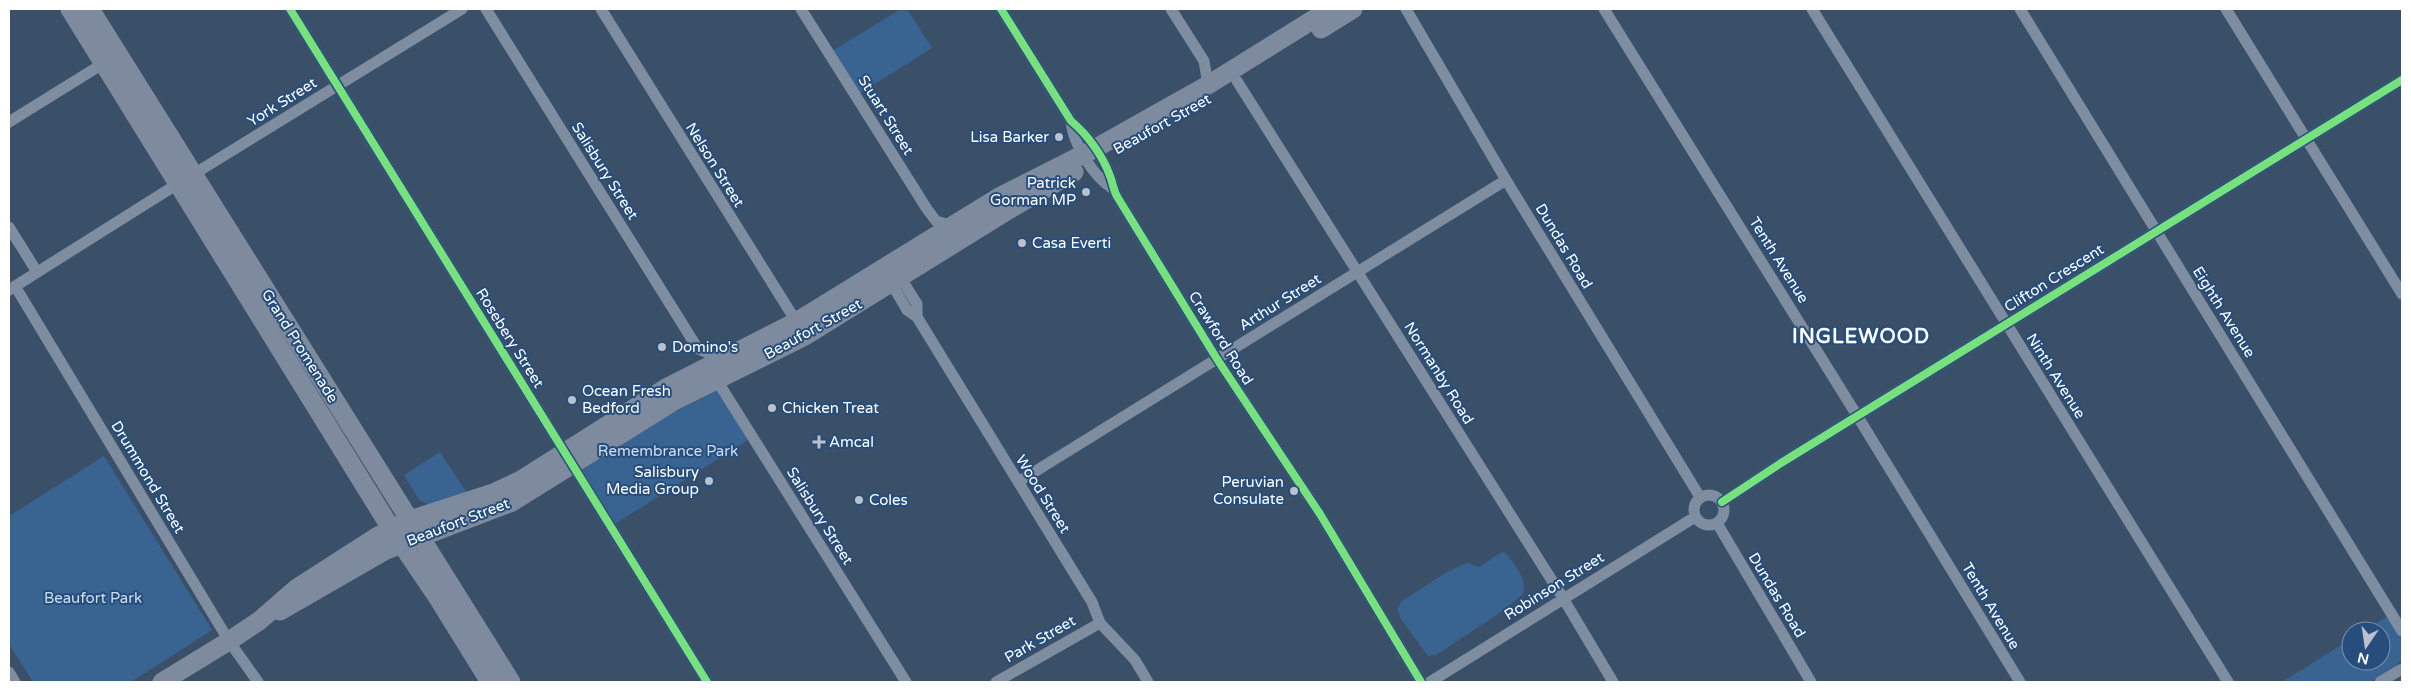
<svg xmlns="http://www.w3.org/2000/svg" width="2411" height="691" font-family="'Varela Round',sans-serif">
<rect width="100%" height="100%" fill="#3a4f68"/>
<path fill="#396492" d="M901,9H907L932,48L856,96L829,53Z
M721,388L753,437L610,527L577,473L651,424Z
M440,452L467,493L430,505L419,500L404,475Z
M104,456L212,630L131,682H33L9,644V516Z
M1502,552L1506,553C1515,566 1527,577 1523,594L1501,612L1436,655L1428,656L1401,619L1397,609L1402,601L1449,571L1467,563L1479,567Z
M2388,616L2402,640V659L2393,669L2370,682H2282L2351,639V661H2381V631H2364Z"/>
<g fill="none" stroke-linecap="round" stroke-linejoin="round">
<path stroke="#7e8d9f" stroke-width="11" d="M290,9L707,682
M486,9L698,349L723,359
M601,9L799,326
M801,9L927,209L936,221L953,226
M1001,9L1071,121C1087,134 1103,156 1110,176C1113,183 1113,190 1118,198L1217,359L1320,514L1421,682
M1171,9L1204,61L1208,85
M1406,9L1506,180L1700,497
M1604,9L1858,417L2020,682
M1812,9L2228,682
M2020,9L2402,631
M2226,9L2402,294
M1237,81L1563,598L1613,682
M1071,121C1073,144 1093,176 1112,188
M9,122L104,63
M194,174L462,9
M9,227L37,272
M897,272L917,304V317
M888,278L907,310L917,317L1079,581L1092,602L1100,623L1135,660L1148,682
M15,286L229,641L258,682
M9,290L179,183
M713,374L906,682
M1018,482L1506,180
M1694 510a15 15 0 1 1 30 0a15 15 0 1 1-30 0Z
M1722,502L1781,463L2402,80
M1717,523L1811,682
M9,672L15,682
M996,682L1100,623
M1430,682L1695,517
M2380,682L2402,669"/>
<path stroke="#7e8b9e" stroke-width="19" d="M70,9L392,530L438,598L490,682
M90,9L511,682
M1321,29L1353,9
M280,611L386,550L512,502L674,401L805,336L1010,209L1074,172
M162,682L229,641L259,621L297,588L378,536L410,520L493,493L521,480L666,388L796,322L999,197L1094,149L1208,85L1330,9"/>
<g stroke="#264d7c" stroke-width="11">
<path id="cycleway" d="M290,9L707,682
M1001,9L1071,121C1087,134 1103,156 1110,176C1113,183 1113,190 1118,198L1217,359L1320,514L1421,682
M1722,502L1781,463L2402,80"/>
</g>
<use href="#cycleway" stroke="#77e17e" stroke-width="8"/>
</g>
<g fill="#bac1ca" stroke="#264d7c" stroke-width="2">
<circle cx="1059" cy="137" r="5"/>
<circle cx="1086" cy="192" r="5"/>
<circle cx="1022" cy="243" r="5"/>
<circle cx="662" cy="347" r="5"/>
<circle cx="572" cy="400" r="5"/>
<circle cx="772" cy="408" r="5"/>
<path d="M816.5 434.5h5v5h5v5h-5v5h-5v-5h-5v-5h5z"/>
<circle cx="709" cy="481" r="5"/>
<circle cx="1294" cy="491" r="5"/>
<circle cx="859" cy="500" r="5"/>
</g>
<g text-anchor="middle" stroke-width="4" stroke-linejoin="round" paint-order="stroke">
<g font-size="15" fill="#fff" stroke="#264d7c">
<text transform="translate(282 102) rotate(-32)" y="5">York Street</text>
<text transform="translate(886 115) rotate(58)" y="5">Stuart Street</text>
<text transform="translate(1162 124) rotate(-29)" y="5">Beaufort Street</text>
<text transform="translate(715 165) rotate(58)" y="5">Nelson Street</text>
<text transform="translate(605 171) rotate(58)" y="5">Salisbury Street</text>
<text transform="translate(1564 246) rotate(59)" y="5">Dundas Road</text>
<text transform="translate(1779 260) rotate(58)" y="5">Tenth Avenue</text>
<text transform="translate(2054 278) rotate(-32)" y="5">Clifton Crescent</text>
<text transform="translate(1280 302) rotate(-32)" y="5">Arthur Street</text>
<text transform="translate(2224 312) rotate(58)" y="5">Eighth Avenue</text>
<text transform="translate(813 329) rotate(-29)" y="5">Beaufort Street</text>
<text transform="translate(510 338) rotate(58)" y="5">Rosebery Street</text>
<text transform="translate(1221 338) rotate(58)" y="5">Crawford Road</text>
<text transform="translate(300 346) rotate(58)" y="5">Grand Promenade</text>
<text transform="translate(1439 373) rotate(58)" y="5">Normanby Road</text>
<text transform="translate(2056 376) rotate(58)" y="5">Ninth Avenue</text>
<text transform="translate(148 477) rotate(59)" y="5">Drummond Street</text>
<text transform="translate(1043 494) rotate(58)" y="5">Wood Street</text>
<text transform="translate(820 516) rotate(58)" y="5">Salisbury Street</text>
<text transform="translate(458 522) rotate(-21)" y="5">Beaufort Street</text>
<text transform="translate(1554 586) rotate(-32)" y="5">Robinson Street</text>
<text transform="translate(1777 595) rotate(59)" y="5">Dundas Road</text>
<text transform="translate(1991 606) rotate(59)" y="5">Tenth Avenue</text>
<text transform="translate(1040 639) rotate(-30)" y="5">Park Street</text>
</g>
<g font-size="15" fill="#fff" stroke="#264d7c" text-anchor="start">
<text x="1049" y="142" text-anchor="end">Lisa Barker</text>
<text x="1076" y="188" text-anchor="end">Patrick<tspan x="1076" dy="17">Gorman MP</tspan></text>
<text x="1032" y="248">Casa Everti</text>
<text x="672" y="352">Domino's</text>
<text x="582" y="396">Ocean Fresh<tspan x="582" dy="17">Bedford</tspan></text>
<text x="782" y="413">Chicken Treat</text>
<text x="829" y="447">Amcal</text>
<text x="699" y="477" text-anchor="end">Salisbury<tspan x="699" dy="17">Media Group</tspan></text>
<text x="1284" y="487" text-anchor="end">Peruvian<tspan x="1284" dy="17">Consulate</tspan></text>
<text x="869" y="505">Coles</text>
</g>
<g font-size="15" fill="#cddff4" stroke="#264d7c">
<text x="668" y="456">Remembrance Park</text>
<text x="93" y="603">Beaufort Park</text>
</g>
<g font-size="20" font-weight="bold" letter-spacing="1" fill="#fff" stroke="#264d7c">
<text x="1861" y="343">INGLEWOOD</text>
</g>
</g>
<rect width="2411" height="691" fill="none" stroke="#ffffff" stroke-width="20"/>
<g transform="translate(2366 646) rotate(193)"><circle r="24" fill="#264d7c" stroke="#7d94b0"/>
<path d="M0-4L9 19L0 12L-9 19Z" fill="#bac1ca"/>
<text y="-8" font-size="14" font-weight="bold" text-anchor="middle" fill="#ffffff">N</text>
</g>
</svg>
